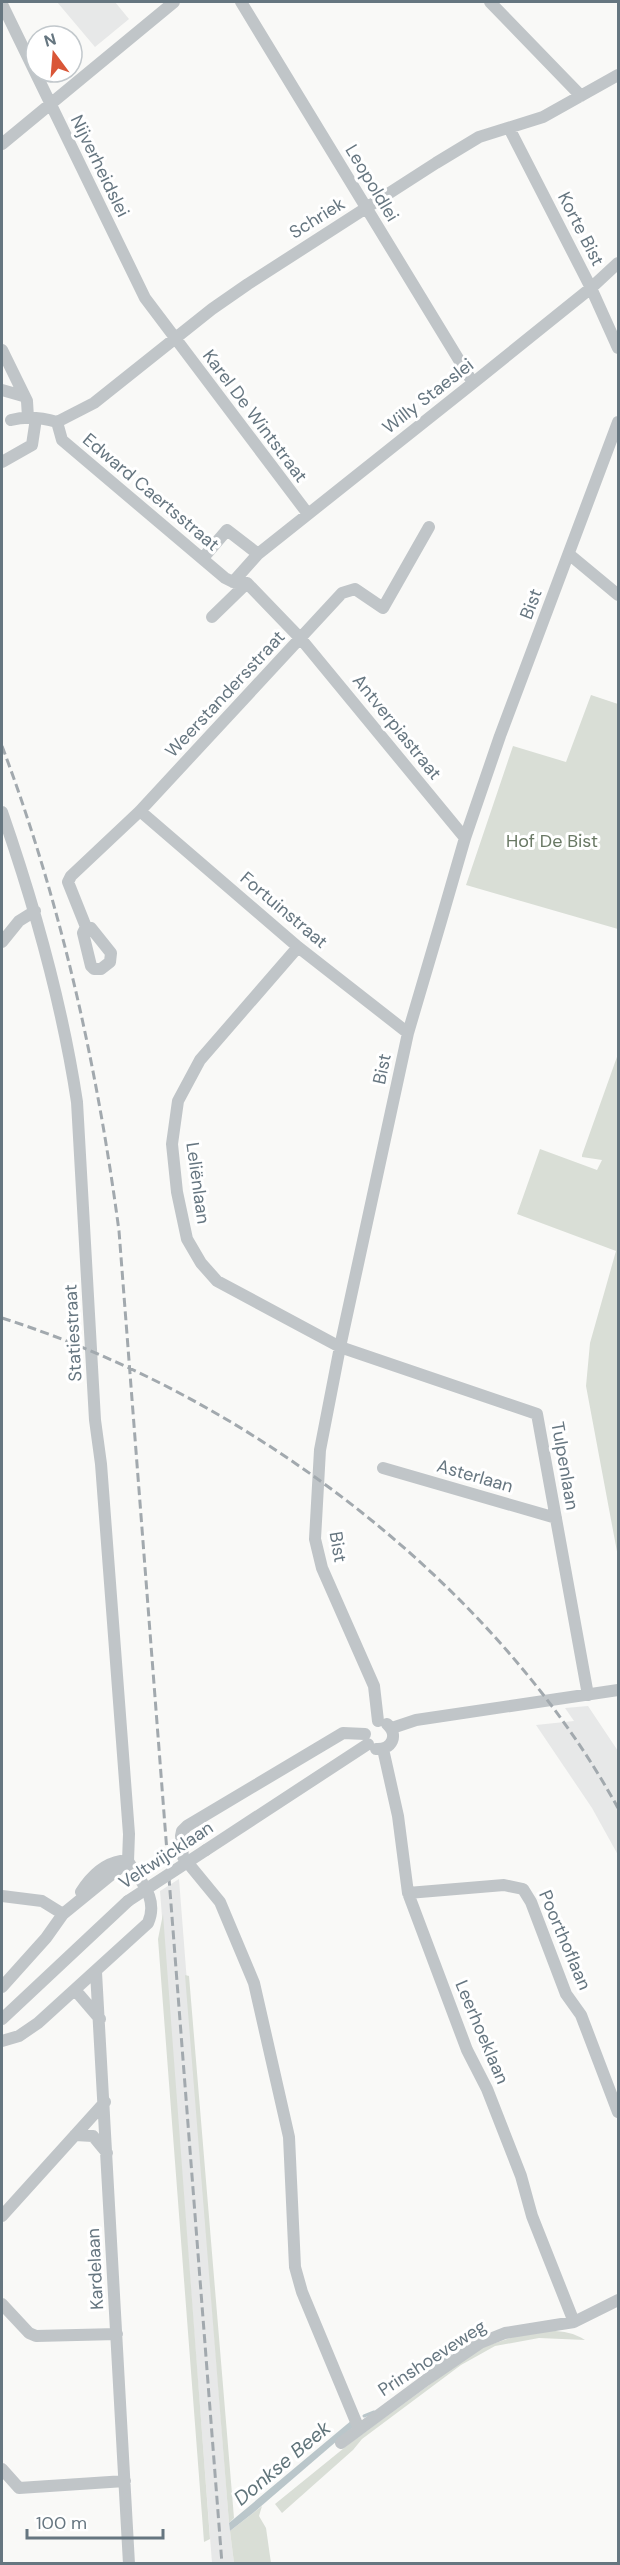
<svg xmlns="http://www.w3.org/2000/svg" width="620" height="2565" font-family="'DM Sans',sans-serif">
<rect width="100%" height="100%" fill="#f9f9f7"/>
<path fill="#e7e8e8" d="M57,2H115L129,19L95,47Z
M588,1706L618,1751V1855L592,1808L536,1725L574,1721L565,1708Z
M179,1879L229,2523L234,2563H212L160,1891Z"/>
<path fill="#d9ded6" d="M591,695L618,704V929L466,885L513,746L566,762Z
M618,1054V1557L586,1386L590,1343L616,1251L517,1214L540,1149L597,1170L602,1160L582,1157V1155Z
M163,1914L210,2539L204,2542L158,1939Z
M185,1975L189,1976L234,2518L229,2523Z
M551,2331C564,2331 574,2333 585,2340L539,2338L495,2346L461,2365L362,2439L353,2450L282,2513L275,2504L349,2444L478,2349L513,2337Z
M262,2506L259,2516L266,2528L271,2563H234L230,2531Z"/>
<path fill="#bac6ca" d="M352,2420V2428L253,2513L230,2531L229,2523Z"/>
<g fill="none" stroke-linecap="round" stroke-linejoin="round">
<path stroke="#bac6ca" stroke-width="3" d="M430,2370L450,2355
M364,2416L374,2412"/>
<path stroke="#c0c5c8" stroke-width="12" d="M241,2L473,383
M490,2L581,96
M2,4L145,298L308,514
M509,128L591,288L618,348
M2,144L174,2
M2,350L27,401L28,418
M2,390L23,396
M11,420C27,416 43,418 57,422L94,403L212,309L248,284L436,163L479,137L543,117L618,75
M57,422L62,440L225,578L233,582L247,583L301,639L465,838
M2,462L32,445L35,425
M570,555L618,595
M203,558L227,530L258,554
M233,582L258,554L473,383L591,288L618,263
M212,617L247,583
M140,811L298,947L408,1033
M2,812C35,907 62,1003 77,1102L95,1420L101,1464L129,1834L128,1861
M86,927L91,928L111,953L110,962L101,969H94L91,966L83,933L86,927L68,882L71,876L140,811L342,593L355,589L383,608L429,527
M2,942L19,921L35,911
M298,947L200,1060L178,1101L172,1144L177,1192L187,1239L201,1263L217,1281L340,1347L537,1414L588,1695
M383,1468L556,1518
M378,1721L374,1686L322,1568L315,1539L320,1450L340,1347L408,1033L441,921L465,838L500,736L618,422
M392,1728L416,1720L618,1690
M376,1749C392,1750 399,1735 387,1724
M383,1749L398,1816L408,1893L467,2050L487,2089L521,2176L532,2216L574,2322
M206,1850L368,1744
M81,1892C90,1878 103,1864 121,1861
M408,1893L504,1885L523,1889L531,1902L566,1994L581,2015L618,2112
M2,1896L42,1901L63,1914
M96,1972L129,2564
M2,1987L46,1938L63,1914L128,1861
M76,1991L100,2019
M2,2019L128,1901
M2,2041L19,2036L38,2023L148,1923C159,1898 140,1881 128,1861
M75,2135L93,2136L107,2153
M2,2216L105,2102
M2,2304L29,2333L36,2336L117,2334
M359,2429L302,2292L295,2267L289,2137L254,1983L220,1902L183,1857L181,1836L182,1831L187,1826L343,1733L365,1734
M341,2443L426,2380L480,2343L505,2333L574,2322L618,2300
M2,2469L19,2488L125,2481"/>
<path stroke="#a2a9ae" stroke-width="3" stroke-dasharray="9 4.5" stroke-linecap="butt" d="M2,746C61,903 97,1065 119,1231L222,2564
M2,1318C247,1396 493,1581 618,1808"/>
<path stroke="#c0c5c8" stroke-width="12" d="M128,1901L206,1850"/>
</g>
<g text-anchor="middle" stroke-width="6" stroke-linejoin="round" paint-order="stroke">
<g font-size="18" fill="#667680" stroke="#fff">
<text transform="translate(100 166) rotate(64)" y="6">Nijverheidslei</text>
<text transform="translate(372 183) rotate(59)" y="6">Leopoldlei</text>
<text transform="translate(317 218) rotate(-32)" y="6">Schriek</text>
<text transform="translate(581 229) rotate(63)" y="6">Korte Bist</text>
<text transform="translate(428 396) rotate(-38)" y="6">Willy Staeslei</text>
<text transform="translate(255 416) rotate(53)" y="6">Karel De Wintstraat</text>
<text transform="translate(151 492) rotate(40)" y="6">Edward Caertsstraat</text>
<text transform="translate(531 604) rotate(-69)" y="6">Bist</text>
<text transform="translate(225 694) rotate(-47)" y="6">Weerstandersstraat</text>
<text transform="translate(397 727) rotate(51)" y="6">Antverpiastraat</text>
<text transform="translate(284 910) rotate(40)" y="6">Fortuinstraat</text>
<text transform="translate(382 1069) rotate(-78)" y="6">Bist</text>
<text transform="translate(198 1183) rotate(82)" y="6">Leliënlaan</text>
<text transform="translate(73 1333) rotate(-93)" y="6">Statiestraat</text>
<text transform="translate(565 1466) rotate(80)" y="6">Tulpenlaan</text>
<text transform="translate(475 1476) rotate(16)" y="6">Asterlaan</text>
<text transform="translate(338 1547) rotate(80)" y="6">Bist</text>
<text transform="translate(166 1855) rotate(-33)" y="6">Veltwijcklaan</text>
<text transform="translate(565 1940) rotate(67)" y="6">Poorthoflaan</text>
<text transform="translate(482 2032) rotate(67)" y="6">Leerhoeklaan</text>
<text transform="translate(95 2269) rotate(-93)" y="6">Kardelaan</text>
<text transform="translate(432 2358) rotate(-33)" y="6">Prinshoeveweg</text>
</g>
<g font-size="18" fill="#697864" stroke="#fff">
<text x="552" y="847">Hof De Bist</text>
</g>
<g font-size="20" font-style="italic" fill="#60747a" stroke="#fff">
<text transform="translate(282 2463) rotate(-40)" y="7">Donkse Beek</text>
</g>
</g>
<rect width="620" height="2565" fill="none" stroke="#667680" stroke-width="6"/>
<g transform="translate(54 54) rotate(344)"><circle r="28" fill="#ffffff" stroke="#c2c8cc" stroke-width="1.5"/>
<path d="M0-4.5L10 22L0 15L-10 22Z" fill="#d95637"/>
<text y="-9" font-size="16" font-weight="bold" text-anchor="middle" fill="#667680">N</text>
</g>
<path d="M27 2529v9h136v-9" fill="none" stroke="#667680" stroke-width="3"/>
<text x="36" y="2529" font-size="18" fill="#667680" stroke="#ffffff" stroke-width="4.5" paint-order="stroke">100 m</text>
</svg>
